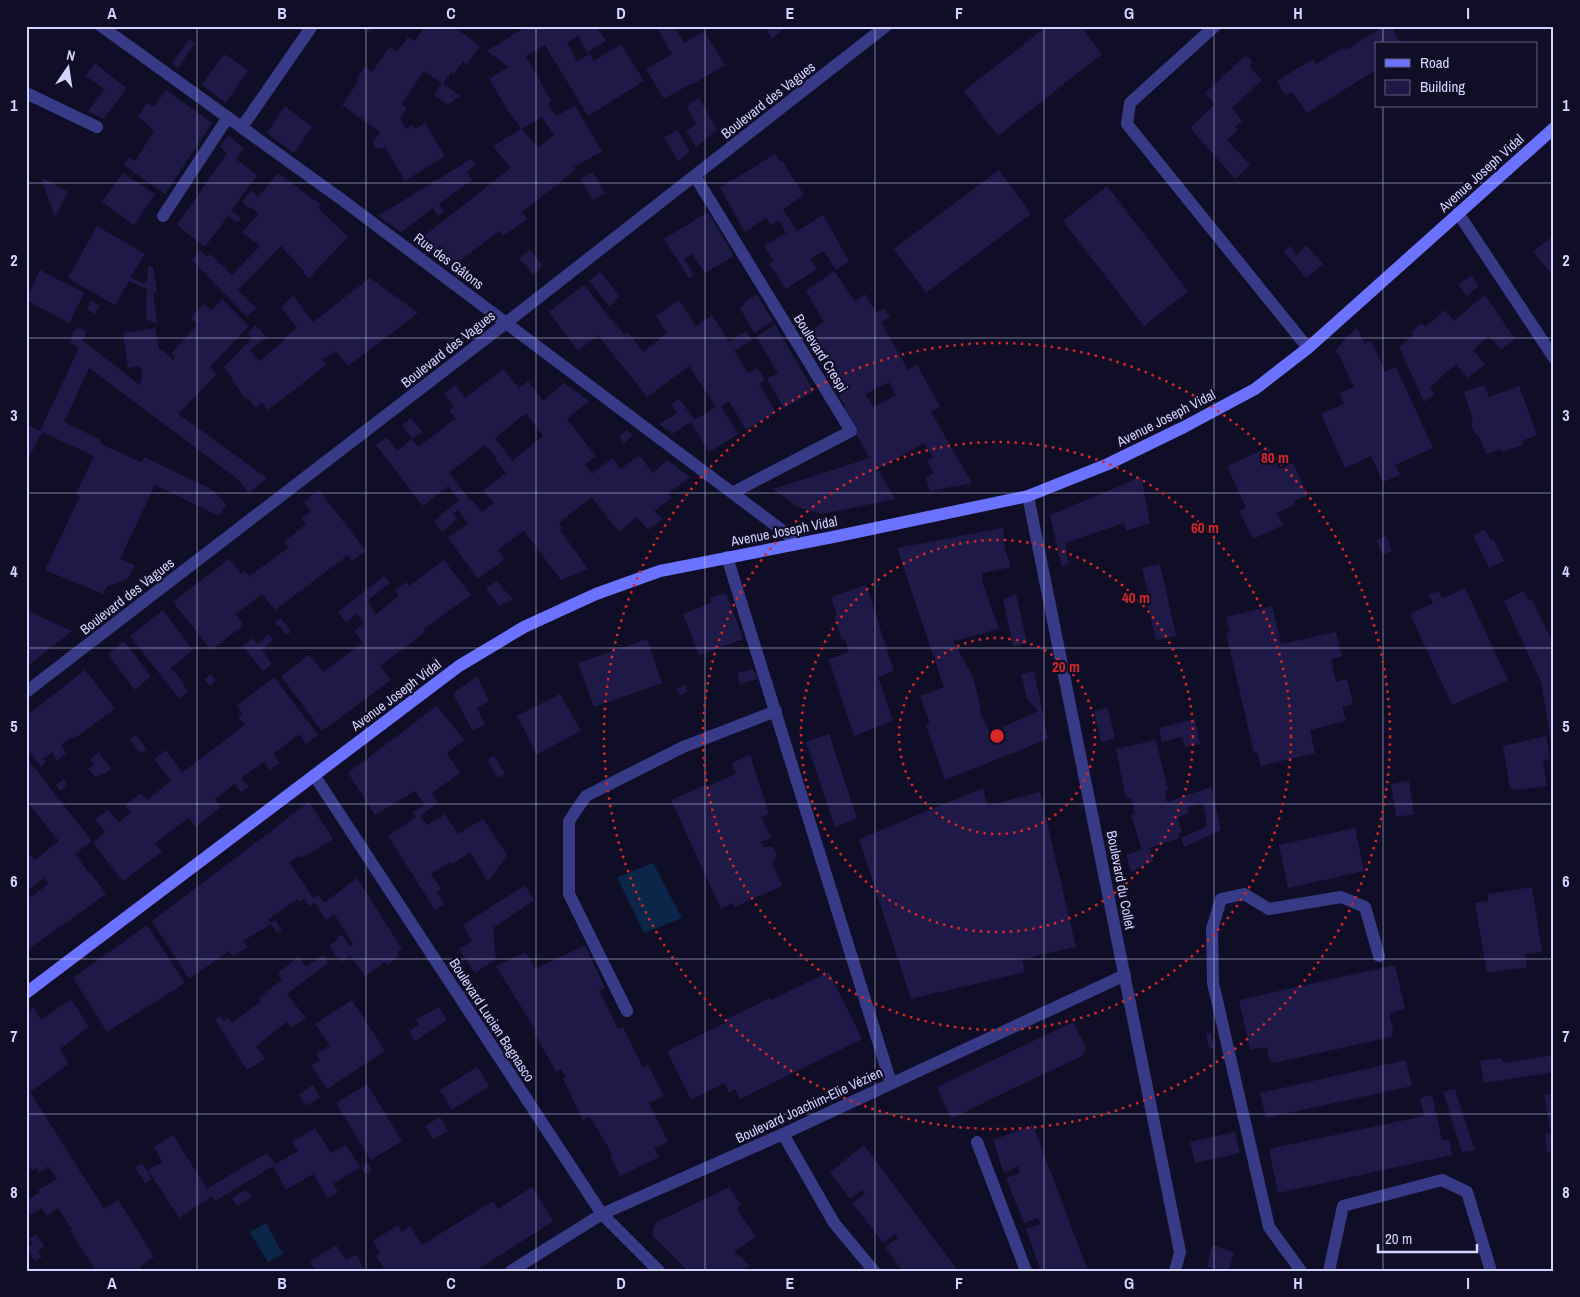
<svg xmlns="http://www.w3.org/2000/svg" width="1580" height="1297" font-family="'Archivo Narrow',sans-serif">
<rect width="100%" height="100%" fill="#100e26"/>
<path fill="#0a2649" d="M653,863L682,918L644,933L618,879V877Z
M266,1223L283,1254L268,1262L250,1232Z"/>
<path fill="#1f1948" fill-rule="evenodd" d="M360,26H375L370,33Z
M425,26H453L480,46L467,64L463,61L454,74L451,72L443,84L460,96L447,105L434,95L442,83L424,71L401,105L407,108L400,119L406,129L412,125L415,129L425,123L445,156L405,181L385,147L381,149L376,148L373,144L375,139L381,133L342,105L358,82L356,81L364,67L372,72L390,47L397,52L408,37L415,41Z
M527,26H596L606,41L587,52L578,36L567,43L577,61L590,54L594,61L621,44L644,81L588,116L545,45L526,56L551,101L548,104L556,116L575,106L602,151L574,167L575,170L522,212L527,219L503,236L499,231L450,269L415,243L511,168L493,146L521,129L513,116L512,117L489,79L509,67L487,51ZM542,117L554,135L538,148L522,129Z
M656,26H674L684,43L704,31L725,65L691,85L690,84L664,99L646,69L672,54Z
M765,26H787L772,39Z
M1047,26H1080L1102,54L998,136L964,91Z
M1384,26H1391L1401,44H1376V70L1307,113L1292,92L1285,95L1277,81L1313,59L1316,64L1344,47L1346,50Z
M189,39L195,43L178,68L172,64Z
M224,54L248,70L226,103L202,85Z
M1246,55L1253,62L1249,66L1262,80L1232,108L1242,121L1235,127L1238,130L1227,140L1250,165L1235,179L1190,128L1215,104L1205,93Z
M95,63L126,88L119,99L103,119L88,111L105,89L85,76Z
M166,90L212,123L165,194L124,165L129,157L135,161L154,131L138,116L147,103L154,107Z
M699,98L717,130L696,147L686,131L696,124L687,106Z
M285,106L312,127L294,153L267,133Z
M677,130L690,151L678,161L664,137Z
M228,135L244,148L236,159L257,175L231,211L241,218L237,223L228,216L205,247L177,225L227,153L220,147Z
M775,154L781,162L782,161L804,195L783,209L797,231L823,215L849,261L836,270L824,251L810,259L817,269L786,289L769,264L774,261L764,246L786,233L779,220L771,225L766,218L745,232L720,188Z
M471,159L475,165L467,172L472,180L439,204L444,211L438,216L433,208L401,232L378,216Z
M999,170L1031,214L926,293L894,249Z
M593,172L605,193L593,200L580,179Z
M123,173L155,194L134,225L102,202Z
M278,173L321,205L318,208L348,237L309,278L303,273L304,271L281,246L238,290L256,308L247,317L192,260L200,251L207,257L210,254L232,275L260,246L242,232L259,214L251,207L249,208L242,202L251,191L258,197Z
M41,177L68,192L55,217Z
M1107,186L1188,291L1144,326L1063,221Z
M708,212L734,256L705,273L692,254L684,258L694,275L689,278L664,239Z
M97,226L145,254L130,278L144,283L147,280L148,267H153L157,292L153,291L157,324L146,319L147,289L129,281L115,305L68,278Z
M1554,235V276L1533,252Z
M1306,245L1323,264L1306,278L1284,252L1290,246L1297,255Z
M530,250L543,266L533,275L519,258Z
M40,270L84,293L69,323L26,300Z
M834,271L855,301L865,294L876,312L885,309L890,317L881,322L908,370L917,365L940,406L931,412L972,483L930,491L926,478L934,473L927,461L933,457L924,443L878,469L895,499L822,514L798,507L773,489L870,458L841,409L845,406L804,336L824,322L806,291ZM889,382L896,395L874,407L865,394Z
M600,272L620,296L609,306L589,281Z
M1471,275L1479,286L1467,296L1458,285Z
M370,278L418,313L348,366L336,351L322,360L326,365L268,410L262,403L256,408L248,398L246,399L232,381L233,380L224,367L252,338L247,334L255,325L258,329L259,328L266,338L250,350L259,361L285,340L284,338L297,328L281,307L293,295L313,322Z
M584,285L624,335L628,332L643,352L667,333L656,316L679,300L696,326L712,315L729,342L746,331L752,340L734,351L748,373L757,368L765,380L759,384L776,412L746,430L729,401L721,406L738,434L709,452L691,422L672,434L659,424L677,413L671,404L679,399L695,420L716,407L689,366L647,397L598,335L578,351L549,312Z
M757,294L773,321L754,333L740,308L745,304L744,302Z
M1485,295L1515,339L1501,350L1489,336L1473,350L1485,364L1468,378L1456,364L1430,387L1435,394L1424,402L1399,347L1413,335L1411,332L1421,323L1425,327L1445,310L1454,321Z
M222,299L249,326L210,367L217,374L178,414L267,478L249,493L239,480L89,368L64,422L101,440L100,443L142,463L144,457L213,490L226,505L219,516L155,485L120,559L135,565L128,579L106,587L103,594L45,570L80,496L76,494L94,456L42,432L26,463V424L40,431L79,348L70,343L74,331L78,328L86,331L83,341L140,385L142,374L140,366L128,368L123,333L155,328L159,350H163L173,360L175,357L171,354L197,325L191,318L203,304L212,310Z
M91,300L99,306L95,314L87,309Z
M775,325L814,391L784,408L767,379L778,373L756,337Z
M1357,328L1365,344L1371,340L1385,372L1396,367L1433,448L1395,465L1400,475L1383,482L1371,456L1345,468L1321,414L1344,404L1340,393L1354,387L1339,355L1335,351L1348,336Z
M503,369L519,388L528,381L543,401L564,383L589,401L567,419L596,456L585,464L592,474L613,458L620,469L639,455L653,473L667,460L690,477L668,493L672,498L654,511L663,519L648,530L637,517L619,532L592,497L559,523L563,528L560,530L588,569L561,580L524,531L498,550L505,559L478,579L448,538L468,523L458,510L453,514L457,519L442,532L434,521L459,500L448,486L423,506L376,445L387,437L397,451L412,439L402,425L411,418L422,432L412,439L418,447L456,418L449,411L454,407L444,393L455,385L465,398ZM526,413L543,436L512,461L495,438ZM485,445L497,458L495,459L506,473L483,490L494,503L482,512L471,499L470,500L449,473Z
M1484,385L1489,397L1519,386L1537,435L1521,441L1523,445L1502,452L1501,449L1486,454L1479,436L1475,434L1471,423L1473,419L1464,392Z
M627,430L633,435L624,443L619,437Z
M1269,447L1279,469L1293,463L1308,495L1293,501L1295,504L1277,513L1283,525L1253,539L1239,511L1246,508L1227,466Z
M1141,477L1150,523L1126,531L1124,523L1065,543L1069,563L1062,567L1050,515Z
M319,490L366,551L352,561L348,555L275,610L262,594L235,614L244,625L211,650L173,602L229,559L241,574L245,571L249,577L289,547L284,542L306,524L302,518L311,511L304,502Z
M1003,528L1005,550L1011,567L983,573L982,581L999,629L953,641L973,677L981,709L979,710L990,733L1038,711L1027,699L1021,674L1034,671L1048,739L945,780L926,726L930,724L920,696L944,687L897,548Z
M1485,529L1490,540L1493,539L1504,561L1489,568L1473,535Z
M1386,536L1392,551L1383,555L1376,540Z
M444,560L471,595L424,629L425,632L380,666L391,680L322,731L281,676L309,655L323,672L363,643L354,631L364,623L357,614L346,622L338,612L384,576L390,583L367,601L376,614L399,596L395,590L406,582L409,586Z
M1160,564L1176,636L1156,640L1145,594L1148,593L1142,568Z
M497,581L513,600L499,606L486,589Z
M866,585L894,671L878,677L893,721L854,736L829,659L849,652L845,639L842,640L834,616L837,615L831,597Z
M1465,588L1508,680L1452,705L1410,614L1433,603L1429,595L1439,591L1442,599Z
M1524,591L1529,601L1532,600L1554,645V757L1541,682L1504,601Z
M724,593L727,595L743,639L699,655L683,614L711,603L710,598Z
M1016,594L1027,643L1013,646L1003,599Z
M1272,606L1281,644L1336,632L1342,657L1331,659L1336,682L1347,679L1353,704L1342,707L1346,721L1310,730L1315,753L1261,766L1257,752L1254,753L1226,633L1230,632L1226,617Z
M26,610L72,631L26,667Z
M163,610L193,650L170,669L173,671H174L184,683L183,685L188,692L179,699L130,636Z
M281,618L291,632L286,635L280,626L278,627L275,623Z
M269,634L273,640L262,650L272,664L263,671L243,646L253,638L258,644Z
M647,639L662,683L594,707L578,663Z
M124,641L151,676L135,690L108,654Z
M753,669L758,679L740,684L737,673Z
M85,670L115,708L74,739L72,737L61,745L66,753L57,761L52,752L43,760L47,761L41,767L26,747V716Z
M211,674L216,680L210,686L204,679Z
M477,676L489,701L477,708L485,724L473,731L453,694Z
M274,677L318,735L306,744L299,734L273,754L280,763L270,770L264,762L241,778L249,787L241,792L235,784L215,799L221,807L196,827L189,818L155,843L162,852L123,881L93,843L105,832L95,819L108,810L119,822L131,813L125,805L141,793L147,800L171,781L154,759L166,750L182,773L245,725L238,717L243,714L237,706Z
M685,685L688,692L680,695L677,689Z
M560,694L581,731L537,754L517,716Z
M437,706L464,740L447,753L460,773L432,793L438,802L420,816L427,825L445,814L458,834L483,819L507,855L488,882L470,852L452,864L450,862L431,874L441,889L437,892L444,904L435,910L388,836L416,817L413,812L425,805L415,791L375,815L348,773Z
M1108,708L1115,739L1101,742L1094,711Z
M1195,719L1200,744L1185,747L1182,737L1162,742L1159,728Z
M829,734L857,818L835,827L806,742Z
M136,735L147,750L140,753L130,739Z
M1546,736L1550,759L1543,761L1547,786L1517,790L1510,788L1503,746Z
M1156,740L1168,790L1165,791L1167,802L1211,787L1221,830L1184,847L1181,838L1207,826L1205,819L1207,820L1203,803L1187,808L1189,813L1178,817L1182,832L1178,834L1179,838L1149,848L1153,861L1131,872L1126,855L1142,850L1131,815L1135,814L1131,798L1127,799V796L1125,795L1116,749Z
M99,752L111,769L102,775L101,773L96,778L88,769L94,764L90,759Z
M750,755L769,814L761,817L771,838L761,842L763,847H773L777,856L772,862L782,886L734,907L733,903L721,909L671,800L705,785L706,787L736,774L732,763Z
M494,756L505,774L498,778L487,760Z
M26,757L92,841L75,854L89,873L90,872L106,894L26,951V850L35,860L59,841L26,801ZM44,878L48,884L31,897L27,891Z
M64,779L68,785L60,791L56,785Z
M1409,781L1414,814L1396,817L1391,784Z
M983,788L987,806L1040,792L1076,947L1022,959L1025,972L911,999L859,839Z
M309,802L333,839L302,858L300,855L289,862L313,898L318,895L324,903L357,878L402,949L397,952L399,956L387,965L385,962L365,976L350,955L342,962L338,956L337,958L329,946L338,939L337,938L342,935L350,947L353,944L334,914L326,920L315,903L310,906L304,899L300,902L298,899L268,919L271,923L275,920L282,930L277,933L271,924L243,941L247,947L233,956L229,951L189,979L152,921Z
M1355,828L1364,871L1288,888L1279,845Z
M525,885L534,900L493,928L496,959L475,973L459,949L472,941L463,925Z
M1532,887L1542,952L1525,954L1527,967L1487,973L1475,903L1488,901V894Z
M147,925L185,983L107,1032L73,978Z
M585,945L605,988L599,990L618,1029L623,1027L643,1068L648,1065L664,1096L649,1103L668,1142L654,1148L659,1157L620,1176L610,1156L613,1155L590,1117L583,1120L563,1079L566,1077L561,1069L556,1072L534,1032L536,1031L496,966L526,952L535,969Z
M323,955L328,963L287,994L306,1018L292,1027L287,1022L256,1046L265,1059L247,1070L215,1020L220,1016L224,1021L228,1018L232,1023L261,1001L259,998L282,980L278,973L299,957L306,967Z
M1395,965L1405,1009L1389,1013L1393,1030L1391,1037L1274,1063L1269,1058L1267,1047L1250,1050L1239,1000Z
M829,972L862,1039L740,1099L735,1089L729,1093L724,1083L691,1100L667,1051L727,1022V1019L770,998L771,1000Z
M71,999L89,1027L60,1049L69,1064L30,1092L104,1209L118,1200L139,1233L154,1257L140,1266L142,1271H96L70,1231L72,1229L58,1208L46,1216L42,1208L26,1217V1198L29,1196L31,1198L40,1192L38,1190L57,1179L48,1166L39,1173L36,1168L32,1171L26,1161V1013L33,1007L41,1020Z
M352,1000L385,1051L327,1089L311,1065L320,1060L316,1054L330,1046L315,1024Z
M439,1007L447,1020L415,1041L409,1031L419,1025L416,1020Z
M1073,1022L1086,1048L1082,1056L989,1100L951,1119L937,1087Z
M1206,1033H1211L1214,1048L1209,1049Z
M1554,1055V1072L1484,1083L1480,1061L1502,1058L1503,1063Z
M1406,1060L1412,1086L1266,1118L1260,1093Z
M477,1067L489,1086L452,1110L440,1090Z
M367,1084L402,1141L371,1160L336,1103Z
M313,1085L320,1097L306,1106L299,1095Z
M1455,1089L1475,1150L1462,1152L1443,1092Z
M1554,1093V1151L1547,1152L1545,1134L1551,1133L1544,1095Z
M1432,1095L1442,1140L1449,1139L1452,1155L1278,1193L1269,1149L1424,1116L1420,1098Z
M440,1117L448,1131L433,1139L425,1126Z
M1033,1125L1088,1271H1041L1026,1229L1040,1224L1038,1218L1024,1223L1006,1178L1020,1173L1018,1166L1004,1173L993,1140Z
M315,1128L331,1153L346,1145L360,1167L333,1184L338,1192L328,1198L313,1174L286,1190L273,1166L215,1201L212,1196L179,1218L148,1170L162,1162L154,1147L173,1135L207,1189L267,1153L275,1164L298,1151L292,1142Z
M1235,1132L1240,1153L1195,1163L1190,1142Z
M864,1145L958,1271H903L885,1247L898,1238L895,1234L883,1243L856,1208L853,1203L865,1194L862,1190L850,1199L830,1172Z
M142,1163L152,1179L145,1183L135,1167Z
M367,1163L372,1170L365,1174L361,1167Z
M532,1187L553,1221L552,1222L475,1271H386L376,1256L380,1253L373,1241L398,1225L402,1232L410,1226L422,1245L493,1201L498,1209Z
M729,1187L741,1205L737,1209L756,1237L734,1251L749,1265L740,1271H688L652,1235L655,1223Z
M246,1190L252,1197L237,1206L232,1198Z
M36,1234L44,1246L38,1251L42,1257L35,1261L27,1248L33,1244L29,1239Z
M336,1245L346,1260L356,1255L366,1271H316L310,1261Z
M1212,1245L1234,1252L1229,1271L1207,1267Z"/>
<g fill="none" stroke-linecap="round" stroke-linejoin="round">
<path stroke="#373a87" stroke-width="12" d="M727,557L891,1083
M627,1011L569,894V821L586,796L683,747L776,711
M783,1134L834,1223L874,1271
M977,1142L1026,1271
M1301,1271L1269,1227L1213,983L1212,929L1221,899L1244,894L1269,909L1341,897L1365,907L1379,956
M1329,1271L1343,1206L1442,1180L1467,1192L1491,1271"/>
<path stroke="#373a87" stroke-width="12" d="M101,26L341,199L799,543
M1215,26L1130,103L1127,124L1308,348
M26,93L97,127
M242,127L312,26
M695,176L851,431L732,493
M1458,213L1554,358
M163,216L228,117
M1028,496L1180,1252L1175,1271
M26,692L506,323L886,26
M314,775L602,1214L659,1271
M511,1271L602,1214L783,1134L1125,975"/>
<path stroke="#6a72ff" stroke-width="12" d="M26,993L459,666L524,627L596,594L660,571L833,537L1028,496L1108,464L1184,427L1255,389L1308,348L1554,128"/>
</g>
<path fill="none" stroke="#d5d3ff" stroke-width="1" stroke-opacity="0.55" d="M197,26V1271M366,26V1271M536,26V1271M705,26V1271M875,26V1271M1044,26V1271M1214,26V1271M1383,26V44M1383,106V1271M26,183H1554M26,338H1554M26,493H1554M26,648H1554M26,804H1554M26,959H1554M26,1114H1554"/>
<g fill="none" stroke="#d62828" stroke-width="2.5" stroke-dasharray="2.5 5">
<circle cx="997" cy="736" r="98"/>
<circle cx="997" cy="736" r="196"/>
<circle cx="997" cy="736" r="294"/>
<circle cx="997" cy="736" r="393"/>
</g>
<g text-anchor="middle" stroke-width="4.5" stroke-linejoin="round" paint-order="stroke">
<g font-size="14" fill="#d5d3ff" stroke="#100e26">
<text transform="translate(768 100) rotate(-38)" y="5">Boulevard des Vagues</text>
<text transform="translate(1481 173) rotate(-42)" y="5">Avenue Joseph Vidal</text>
<text transform="translate(449 261) rotate(37)" y="5">Rue des Gâtons</text>
<text transform="translate(448 349) rotate(-38)" y="5">Boulevard des Vagues</text>
<text transform="translate(821 353) rotate(58)" y="5">Boulevard Crespi</text>
<text transform="translate(1166 418) rotate(-27)" y="5">Avenue Joseph Vidal</text>
<text transform="translate(784 531) rotate(-11)" y="5">Avenue Joseph Vidal</text>
<text transform="translate(127 596) rotate(-38)" y="5">Boulevard des Vagues</text>
<text transform="translate(396 695) rotate(-37)" y="5">Avenue Joseph Vidal</text>
<text transform="translate(1121 880) rotate(79)" y="5">Boulevard du Collet</text>
<text transform="translate(492 1020) rotate(57)" y="5">Boulevard Lucien Bagnasco</text>
<text transform="translate(809 1105) rotate(-25)" y="5">Boulevard Joachim-Elie Vézien</text>
</g>
</g>
<circle cx="997" cy="736" r="8" fill="#d62828" stroke="#100e26" stroke-width="2.5"/>
<g font-size="15" text-anchor="middle" font-weight="bold" fill="#d62828" stroke="#100e26" stroke-width="4.5" stroke-linejoin="round" paint-order="stroke">
<text x="1275" y="463">80 m</text>
<text x="1205" y="533">60 m</text>
<text x="1136" y="603">40 m</text>
<text x="1066" y="672">20 m</text>
</g>
<rect width="1580" height="1297" fill="none" stroke="#100e26" stroke-width="55"/>
<rect x="1375" y="42" width="162" height="65" fill="#100e26" stroke="#5f5d7d"/>
<rect x="1385" y="59" width="25" height="8" fill="#6a72ff" stroke="#5f5d7d"/>
<text x="1420" y="68" font-size="15" fill="#d5d3ff">Road</text>
<rect x="1385" y="80" width="25" height="15" fill="#1f1948" stroke="#5f5d7d"/>
<text x="1420" y="92" font-size="15" fill="#d5d3ff">Building</text>
<g transform="translate(68 68) rotate(13)" stroke="#100e26" stroke-width="4" paint-order="stroke">
<path d="M0-4L9 19L0 12L-9 19Z" fill="#d5d3ff"/>
<text y="-8" font-size="14" font-weight="bold" text-anchor="middle" fill="#d5d3ff">N</text>
</g>
<path d="M1378 1244v8h99v-8" fill="none" stroke="#d5d3ff" stroke-width="2.5"/>
<text x="1385" y="1244" font-size="15" fill="#d5d3ff" stroke="#100e26" stroke-width="4" paint-order="stroke">20 m</text>
<rect x="28" y="28" width="1524" height="1242" fill="none" stroke="#d5d3ff" stroke-width="2"/>
<g font-size="16" text-anchor="middle" font-weight="bold" fill="#d5d3ff">
<text x="112" y="19">A</text>
<text x="282" y="19">B</text>
<text x="451" y="19">C</text>
<text x="621" y="19">D</text>
<text x="790" y="19">E</text>
<text x="959" y="19">F</text>
<text x="1129" y="19">G</text>
<text x="1298" y="19">H</text>
<text x="1468" y="19">I</text>
<text x="14" y="111">1</text>
<text x="1566" y="111">1</text>
<text x="14" y="266">2</text>
<text x="1566" y="266">2</text>
<text x="14" y="421">3</text>
<text x="1566" y="421">3</text>
<text x="14" y="577">4</text>
<text x="1566" y="577">4</text>
<text x="14" y="732">5</text>
<text x="1566" y="732">5</text>
<text x="14" y="887">6</text>
<text x="1566" y="887">6</text>
<text x="14" y="1042">7</text>
<text x="1566" y="1042">7</text>
<text x="14" y="1198">8</text>
<text x="1566" y="1198">8</text>
<text x="112" y="1289">A</text>
<text x="282" y="1289">B</text>
<text x="451" y="1289">C</text>
<text x="621" y="1289">D</text>
<text x="790" y="1289">E</text>
<text x="959" y="1289">F</text>
<text x="1129" y="1289">G</text>
<text x="1298" y="1289">H</text>
<text x="1468" y="1289">I</text>
</g>
</svg>
